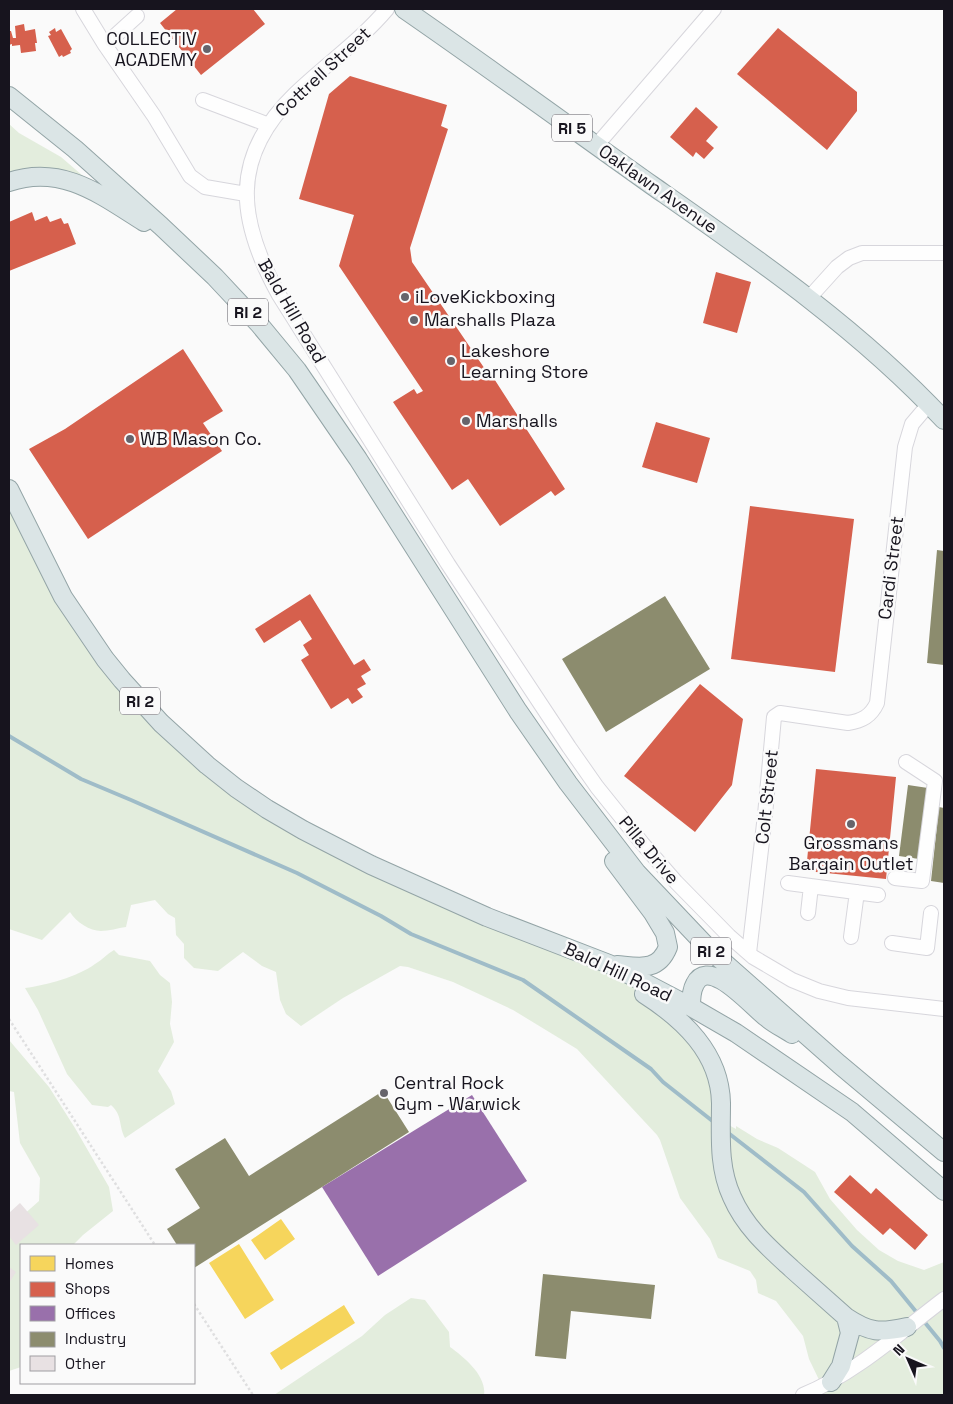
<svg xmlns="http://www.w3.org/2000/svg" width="953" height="1404" font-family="'Space Grotesk',sans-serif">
<rect width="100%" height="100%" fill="#fafafa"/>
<path fill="#e3eddd" d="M9,124L19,133L61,157L104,194L87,186L9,181Z
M9,506L116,672L275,814L583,953L671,1011L703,1046L725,1123L736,1129V1126L757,1139L778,1148L815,1172L830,1199L857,1230L879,1250L898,1261L924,1270L944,1262V1395H798L821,1384L809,1359L803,1336L776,1301L758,1293L756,1280L750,1271L718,1258L710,1239L680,1198L660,1140L657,1135L577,1049L513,1010L453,982L408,967L400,966L343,998L301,1026L286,1014L280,1000L276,972L262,966L243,952L218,971L194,968L184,958V944L176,935L175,918L168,914L155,900L131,905L126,927C118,928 109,931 101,931C90,931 76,922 70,912L42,940L9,929Z
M114,950L119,955L150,961L160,975L170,983L172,1002L170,1024L174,1042L158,1071L171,1091L175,1104L125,1138C118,1124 123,1116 111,1105L108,1107L92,1105L67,1074L38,1010L25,988C47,985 77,977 95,964C102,960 107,954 114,950Z
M9,1040L49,1087L75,1128L109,1187L113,1211L83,1235L73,1245H21V1367L9,1371V1232L13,1224L39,1201L40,1178L20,1143L14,1092L9,1091Z
M411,1298L425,1300L449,1332L450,1347C464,1357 487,1376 484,1395H274L362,1336L385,1315Z"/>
<path fill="#f6d55c" d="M281,1219L295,1239L265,1260L251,1240Z
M239,1244L274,1300L245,1319L209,1263Z
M344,1305L355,1323L281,1370L270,1353Z"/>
<path fill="#d6604d" d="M177,9H253L265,24L201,75L160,23Z
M24,24L25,31L35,29L37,43H35L36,51L21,53L20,45L12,46V44L9,45V31H11L13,38H16L15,26Z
M55,28L56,32L61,29L72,49L70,51L71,53L63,57L62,55L59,57L48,36L51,35L49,32Z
M778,28L857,92V111L827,150L737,74Z
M350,76L447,105L441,126L448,129L410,248L412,262L489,375L491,374L565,489L555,496L551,491L500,526L468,479L452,490L393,402L414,389L417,394L423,391L339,266L354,215L299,199L329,94Z
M696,107L718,127L706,141L714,148L704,159L696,152L693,157L670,137Z
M32,212L35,221L47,216L50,222L61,218L64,224L68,223L76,244L9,271V222Z
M716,272L751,282L737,333L703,323Z
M183,349L223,411L203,423L222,451L88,539L29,449L65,429Z
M656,422L710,438L697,483L642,467Z
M750,506L854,519L835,672L731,659Z
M310,594L354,665L364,659L371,670L361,676L366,684L357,689L363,697L352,704L348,698L331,709L301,660L309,655L303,645L312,639L300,620L264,643L255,629Z
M700,684L743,719L732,785L695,832L624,776Z
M816,769L896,777L886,879L806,871Z
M850,1175L871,1194L876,1188L928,1235L915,1250L890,1228L883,1235L834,1192Z"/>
<path fill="#9970ab" d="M472,1095L527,1181L378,1276L322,1187Z"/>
<path fill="#8c8c6e" d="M937,550L944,551V665L927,663Z
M665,596L710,669L606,732L562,659Z
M908,785L928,788L919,859L899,856Z
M939,807L944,808V883L931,881Z
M383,1091L409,1132L194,1268V1245H177L167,1229L200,1208L175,1169L225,1138L249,1176Z
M543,1274L655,1285L651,1319L571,1311L566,1359L535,1356Z"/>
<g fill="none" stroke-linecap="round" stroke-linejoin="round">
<path stroke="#9fbcc8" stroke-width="4" d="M9,736L81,779L131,800L297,873L381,916L411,934L523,980L651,1069L663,1082L715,1123
M727,1132L804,1192L852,1246L891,1281L940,1341L944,1348"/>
</g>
<path fill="#e8e1e3" d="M20,1203L39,1225L16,1245L9,1236V1213Z
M9,1267L16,1272L9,1283Z"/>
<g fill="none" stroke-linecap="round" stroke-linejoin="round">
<g stroke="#d7d6dc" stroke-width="16">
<path id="minor" d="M83,9L105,45L154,116L190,176L205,187L246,194
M387,9C360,41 325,65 295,94C229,158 238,221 279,295L448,564L569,747L597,787L642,843L676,882L729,936L753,957L792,980L819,991L848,998L944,1009
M105,45L137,16
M203,100L269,125
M596,146L714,9
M809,298L837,267L849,258L862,253H944
M895,878L922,881L935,781L906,762
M788,883L878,895
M808,913L811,886
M851,937L857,892
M892,943L927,948L931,913
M749,953L765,815L774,717L780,713L848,723C862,721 871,716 877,703L905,447L912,424L929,404
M803,1395C856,1373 899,1333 944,1299"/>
</g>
<g stroke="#93a4a6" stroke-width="20">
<path id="major" d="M404,9C488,67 570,127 653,186C756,258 858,328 944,420
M9,96L75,149L161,226L215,277L259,324L297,370L358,459L518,711L568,783L637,873L711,951L839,1064L944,1152
M9,182C62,164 101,195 144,222
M9,489L63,597L105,659L122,680L161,723L207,765L236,788L267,809L303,830L371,865L487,917L609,964L691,1007L736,1033L852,1112L944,1191
M614,861L653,913L665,933L668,947C658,972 640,967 617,965
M644,994C683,1019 720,1053 721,1103C721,1135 718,1167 732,1197C745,1227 768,1247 792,1269C810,1285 828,1301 846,1317C870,1333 880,1333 907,1327
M691,1007C691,1000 691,991 695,984C709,955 753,1008 766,1017C774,1024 783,1028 792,1034
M831,1382L841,1366L850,1333L846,1317"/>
</g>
<path stroke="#dfdfe0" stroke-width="2.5" stroke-dasharray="2.5 2.5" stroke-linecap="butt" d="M9,1019L155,1245
M194,1304L253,1395"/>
<use href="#minor" stroke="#fefefe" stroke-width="14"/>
<use href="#major" stroke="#dbe5e6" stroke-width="18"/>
</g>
<g fill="#66646b" stroke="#fafafa" stroke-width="2">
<circle cx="207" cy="49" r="5"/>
<circle cx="405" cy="297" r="5"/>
<circle cx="414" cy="320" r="5"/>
<circle cx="451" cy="361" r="5"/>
<circle cx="466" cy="421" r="5"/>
<circle cx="130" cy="439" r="5"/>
<circle cx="851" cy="824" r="5"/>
<circle cx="384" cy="1093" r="5"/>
</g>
<g text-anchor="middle" stroke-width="5" stroke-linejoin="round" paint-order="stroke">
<g fill="#fafafa" stroke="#5b5960" stroke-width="1">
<rect x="552" y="114.5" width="40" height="27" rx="4"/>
<rect x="228" y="298.5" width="40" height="27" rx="4"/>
<rect x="120" y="687.5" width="40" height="27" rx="4"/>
<rect x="691" y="937.5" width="40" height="27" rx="4"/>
</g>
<g font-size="16" font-weight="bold" fill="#17141e">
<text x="572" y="134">RI 5</text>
<text x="248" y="318">RI 2</text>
<text x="140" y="707">RI 2</text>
<text x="711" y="957">RI 2</text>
</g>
<g font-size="18" fill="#17141e" stroke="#fafafa" text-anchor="start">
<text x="197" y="45" text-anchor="end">COLLECTIV<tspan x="197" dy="21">ACADEMY</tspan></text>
<text x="415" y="303">iLoveKickboxing</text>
<text x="424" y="326">Marshalls Plaza</text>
<text x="461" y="357">Lakeshore<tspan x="461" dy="21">Learning Store</tspan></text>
<text x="476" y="427">Marshalls</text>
<text x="140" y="445">WB Mason Co.</text>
<text x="851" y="849" text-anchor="middle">Grossmans<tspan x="851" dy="21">Bargain Outlet</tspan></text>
<text x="394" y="1089">Central Rock<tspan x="394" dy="21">Gym - Warwick</tspan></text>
</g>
<g font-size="18" fill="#17141e" stroke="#fafafa">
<text transform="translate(323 72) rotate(-43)" y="6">Cottrell Street</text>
<text transform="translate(658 189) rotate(35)" y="6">Oaklawn Avenue</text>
<text transform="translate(292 311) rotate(60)" y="6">Bald Hill Road</text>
<text transform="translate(891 568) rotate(-83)" y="6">Cardi Street</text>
<text transform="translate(767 797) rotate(-84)" y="6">Colt Street</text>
<text transform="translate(649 850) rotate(50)" y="6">Pilla Drive</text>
<text transform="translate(618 972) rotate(25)" y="6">Bald Hill Road</text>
</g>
</g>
<rect width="953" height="1404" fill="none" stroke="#17141e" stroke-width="20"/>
<rect x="20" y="1244" width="175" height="140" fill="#fafafa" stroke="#9f9ea2"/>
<rect x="30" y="1256" width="25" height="15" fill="#f6d55c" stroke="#9f9ea2"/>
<text x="65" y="1269" font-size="15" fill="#17141e">Homes</text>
<rect x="30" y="1282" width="25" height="15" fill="#d6604d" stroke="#9f9ea2"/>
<text x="65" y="1294" font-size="15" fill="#17141e">Shops</text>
<rect x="30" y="1306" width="25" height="15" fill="#9970ab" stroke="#9f9ea2"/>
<text x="65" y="1319" font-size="15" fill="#17141e">Offices</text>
<rect x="30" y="1332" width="25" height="15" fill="#8c8c6e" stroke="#9f9ea2"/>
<text x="65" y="1344" font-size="15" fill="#17141e">Industry</text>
<rect x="30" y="1356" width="25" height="15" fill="#e8e1e3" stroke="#9f9ea2"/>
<text x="65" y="1369" font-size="15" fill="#17141e">Other</text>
<g transform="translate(908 1359) rotate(315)" stroke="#fafafa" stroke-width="4" paint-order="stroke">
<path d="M0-4L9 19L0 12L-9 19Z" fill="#17141e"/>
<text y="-8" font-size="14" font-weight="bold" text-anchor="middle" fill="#17141e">N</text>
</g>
</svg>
